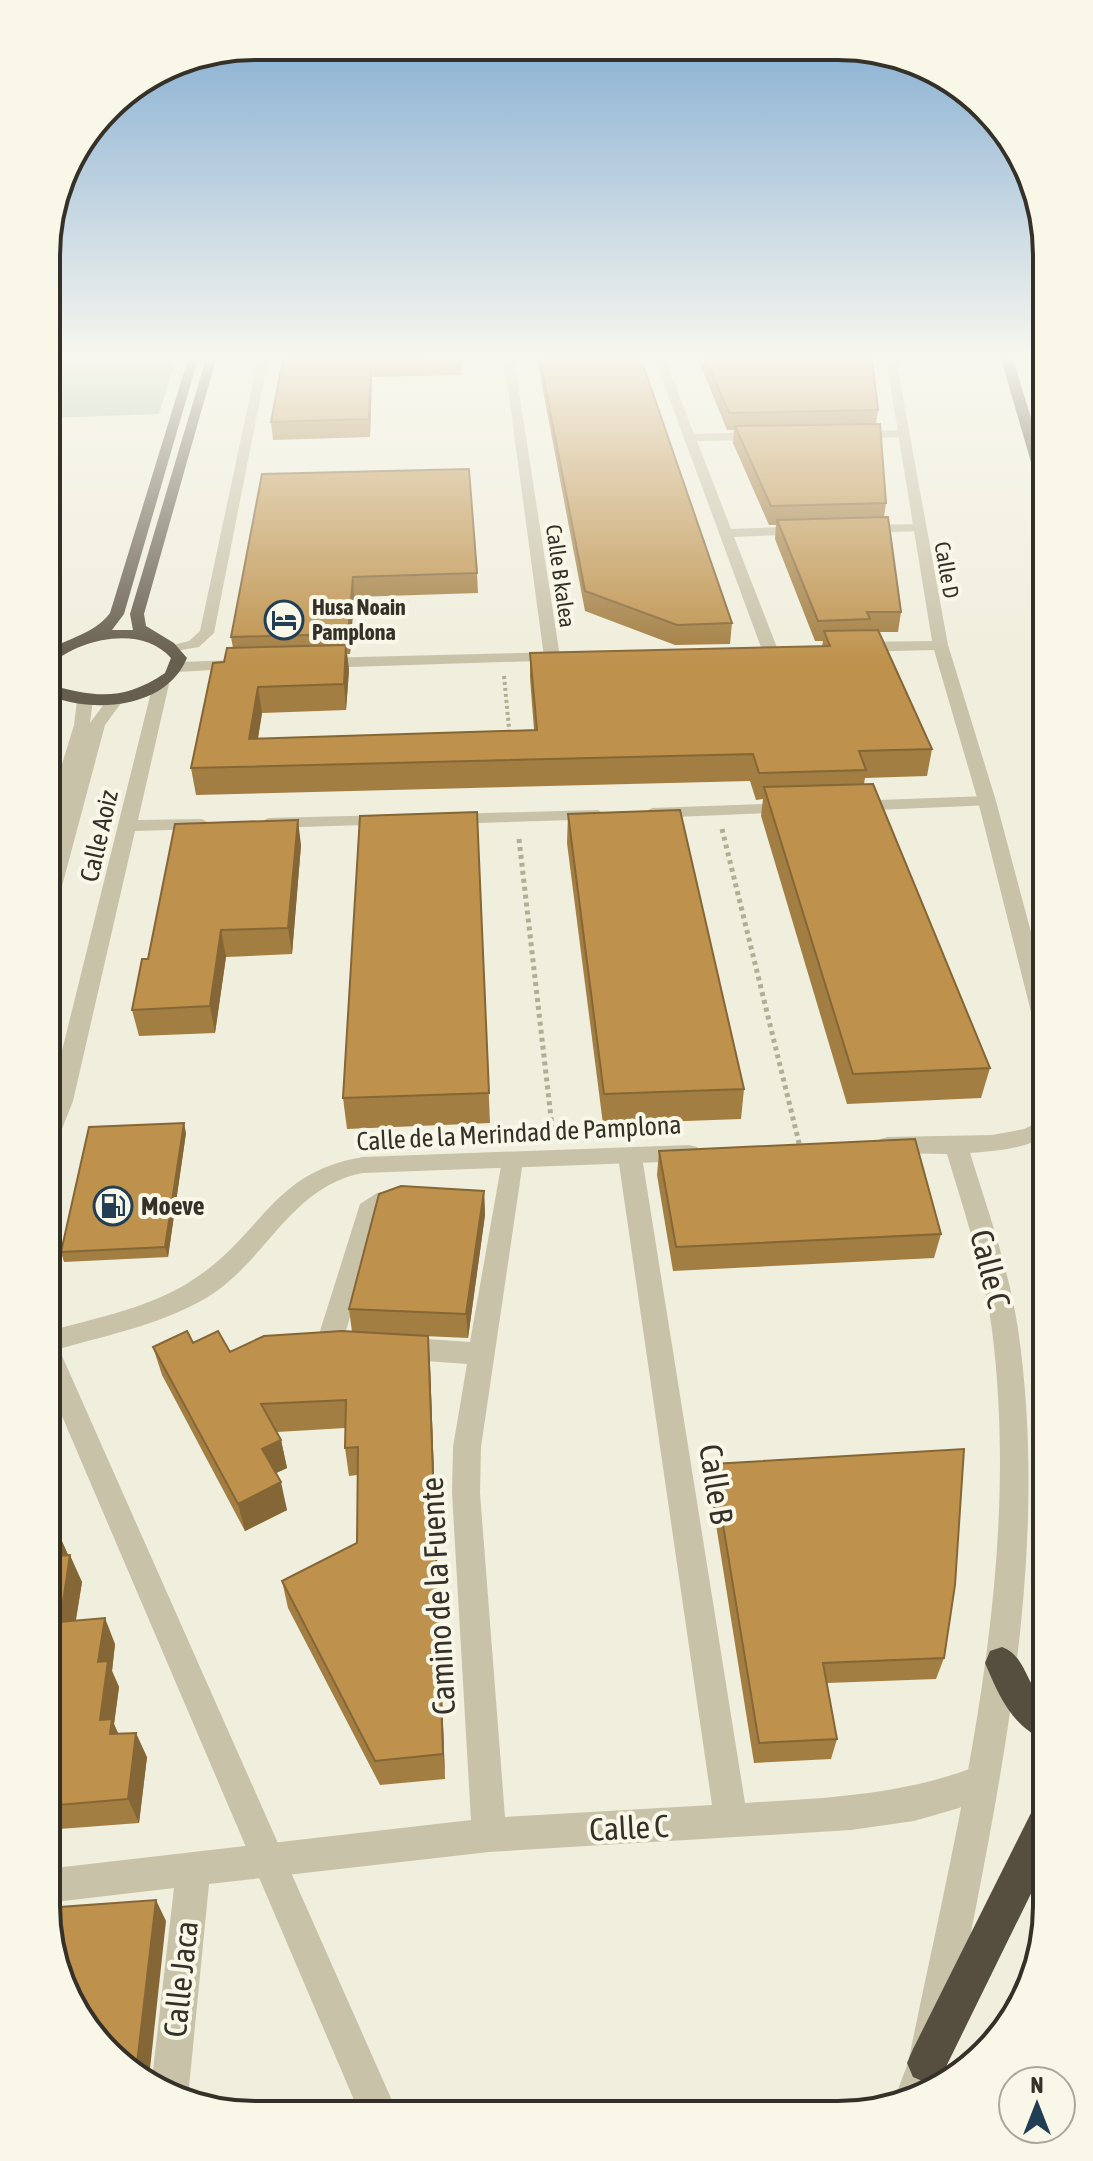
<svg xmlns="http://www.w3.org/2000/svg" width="1093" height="2161" font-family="'Asap Condensed',sans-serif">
<rect width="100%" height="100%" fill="#f0eedc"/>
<path fill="#a7be9d" d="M48,359H176L159,414L48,418Z"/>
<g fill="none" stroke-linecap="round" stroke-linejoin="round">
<path stroke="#b3ad93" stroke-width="4" stroke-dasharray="3 3" stroke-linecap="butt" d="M504,676L510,738"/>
<path stroke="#b3ad93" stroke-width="5" stroke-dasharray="4 4" stroke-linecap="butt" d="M722,829L800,1147
M519,839L553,1135"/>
<path fill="#c8c2a9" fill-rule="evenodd" d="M258,359H268L214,633L199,647L169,652V646L189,641L200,631Z
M504,359H514L560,657L552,662L544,657Z
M655,359H665L694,434L764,432L770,436L764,440L697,441L731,529L805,526L812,530L805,534L734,537L778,650L775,653L762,650Z
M904,430L908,431V437L851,439L845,435L851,431Z
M920,524L927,528L925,531L859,533L852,529L859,525Z
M161,679L169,684L138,820L202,819L211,824L202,829L135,831L73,1101L58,1139L47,1147V1111L153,684Z
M987,796L993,797V805L852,811L843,806L852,801Z
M790,803L799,808L796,812L652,818L643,813L652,808Z
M598,810L607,815L604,819L448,824L439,819L448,814Z
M390,815L396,816V824L268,828L259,823L268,818Z
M630,1149L638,1151L642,1157L745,1803C827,1798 906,1795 983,1764L995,1768L999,1780L995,1792L959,1808L914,1821L851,1830L489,1852L209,1884L189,2087L186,2095L152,2079L174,1888L46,1903V1869L471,1820L452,1493L453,1447L467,1364L399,1359L390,1356L386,1348L390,1340L399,1337L470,1342L503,1155H519L523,1161L481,1447L480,1493L505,1817L712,1805L618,1157L622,1151Z
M403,1189L411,1192L415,1198L411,1204L390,1208L379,1215L346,1331V1335L361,1339L365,1346L361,1353L352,1357L331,1352L320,1339V1331L360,1204L377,1193Z"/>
<path fill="#c8c2a9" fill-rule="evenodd" d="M886,359H896L948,645L996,801L1047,992V1039L1036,1032L978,801L934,650L855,652L847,647L855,642L932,641Z
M561,652L569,657L566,660L319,668L311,663L319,658Z
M241,660L246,662V668L178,672L170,667L178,662Z
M116,694L124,699L105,725L57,905L47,911V871L54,847L47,849V813L74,725L77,700L85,695L93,700L90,723L110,696Z
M1047,1118V1136C1023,1149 996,1151 970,1153C988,1211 1009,1269 1018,1329C1054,1575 990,1823 946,2063L940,2079L898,2105L895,2097L908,2063C957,1823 1023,1577 992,1330C984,1270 964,1211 947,1154L888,1153L880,1151L876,1145L880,1139L888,1137L992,1135L1024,1129Z
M689,1145L697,1147L701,1153L697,1159L689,1161L363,1173C293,1186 269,1255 214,1293C168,1323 111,1334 59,1349L398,2114H360L47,1381V1332C97,1317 153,1308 197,1277C264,1232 272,1172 363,1157Z"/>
<path fill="#665e4e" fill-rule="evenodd" d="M188,359H198L124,614L112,630H133L130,614L206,359H216L144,614L146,626L174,643L187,658C166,709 93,714 47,695V684C95,697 122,702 165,673L171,658C149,633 111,635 82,646C70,650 59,659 47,663V651C69,637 93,635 110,613Z"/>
<path fill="#564f40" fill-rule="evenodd" d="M1001,359H1013L1047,470V497L1040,493Z
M1047,512V557L1040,553V516Z
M1002,1647C1027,1656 1026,1688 1047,1703V1741C1012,1727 999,1696 985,1663L990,1651Z
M1047,1802V1861L941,2077L927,2083L913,2077L907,2063L913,2049L1034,1807Z"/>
</g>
<path fill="#a37e42" d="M283,359H461L462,375L372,377L370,437L273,440L271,422Z
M537,359H641L732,623L730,644L675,645L585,611Z
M698,359H872L878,410L876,424L886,503L884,517L901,612L898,632H879L932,749L927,776L865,778L864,784L990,1068L981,1098L847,1104L761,816L763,799L756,800L750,781L196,795L191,768L224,662L233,648L231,637L262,474L477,573L478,593L354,597L350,654H347L349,670L346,710L262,713L258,739L534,730L530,678V653L822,646L823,641H815L775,539L776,525H769L733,443L734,430H727Z
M477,812L490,1123L347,1129L343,1098Z
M568,814L744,1089L741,1119L603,1124L567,843Z
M301,845L292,954L226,957L215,1033L139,1036L132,1010L148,959Z
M186,1133L168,1257L64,1262L61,1252Z
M659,1151L941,1234L934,1258L673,1271L657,1175Z
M484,1191L485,1215L468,1338L402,1335L428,1336L430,1365L445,1779L380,1785L288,1608L282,1581L357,1543V1475L349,1476L345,1448V1428L277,1432L281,1440L287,1468L276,1473L287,1510L245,1531L162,1375L153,1347L193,1343L230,1352L352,1332L349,1309Z
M713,1464L944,1658L936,1679L827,1683L837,1739L831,1759L754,1763L710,1487Z
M46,1504L68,1555L82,1582L76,1620L115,1644L112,1671L119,1687L114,1724L118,1734L147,1757L139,1823L46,1830Z"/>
<path fill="#856636" d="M371,360L372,377L370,437L369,419Z
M353,577L354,597L350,654L348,634Z
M346,645L349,670L346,710L344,684Z
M258,687L262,713L253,766L249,739Z
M298,820L301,845L292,954L288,928Z
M221,930L226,957L215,1033L210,1006Z
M184,1123L186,1133L168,1257L165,1247Z
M484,1191L485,1215L468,1338L466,1314Z
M428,1336L430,1365L445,1779L443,1754Z
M281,1440L287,1468L268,1477L262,1449Z
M281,1482L287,1510L245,1531L238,1504Z
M60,1537L70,1559V1555L82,1582L71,1648L60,1622L57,1556Z
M105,1618L115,1644L112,1671L119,1687L114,1724L123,1744L121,1759L100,1720L98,1662Z
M136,1733L147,1757L139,1823L128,1799Z
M156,1900L166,1921L149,2078L136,2072Z"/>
<path fill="#be924d" stroke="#856636" stroke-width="2" d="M283,359H422L371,360L369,419L271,422Z
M540,359H641L732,623L677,625L585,591Z
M706,359H872L878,410L729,413Z
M880,424L886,503L771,506L735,426Z
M469,469L477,573L353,577L348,634L231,637L262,474Z
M888,517L901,612H867L870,619L818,621L777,520Z
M878,630L932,749L859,751L866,770L759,773L753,754L191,768L213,663L224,662L227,648L346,645L344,684L258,687L249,739L537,730L530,653L830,646L824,631Z
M873,784L990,1068L853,1074L764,787Z
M680,810L744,1089L604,1094L568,814Z
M477,812L489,1093L343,1098L360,816Z
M298,820L288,928L221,930L210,1006L132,1010L142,959H148L175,824Z
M184,1123L165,1247L61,1252L89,1127Z
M915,1139L941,1234L676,1247L659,1151Z
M401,1186L484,1191L466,1314L349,1309L379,1194Z
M187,1331L193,1343L218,1331L230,1352L264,1336L342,1331L428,1336L443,1754L375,1761L282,1581L357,1543L358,1447L345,1448L346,1400L261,1404L281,1440L262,1449L281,1482L238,1504L153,1347Z
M964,1449L955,1585L944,1658L823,1663L837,1739L759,1743L713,1464Z
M46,1504L60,1537L57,1556L70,1555L60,1622L105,1618L98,1662L108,1661L100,1720L112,1719L110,1734L136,1733L128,1799L46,1806Z
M156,1900L136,2072L117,2064L57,1973L46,1908Z"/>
<linearGradient id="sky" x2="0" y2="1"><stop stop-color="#7da9d0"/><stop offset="0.54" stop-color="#f8f7ef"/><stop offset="1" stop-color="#f8f7ef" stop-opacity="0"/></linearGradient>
<rect width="1093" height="661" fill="url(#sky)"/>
<defs>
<g id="hotel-ring" transform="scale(2)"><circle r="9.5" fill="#f8f7e8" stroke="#213e54" stroke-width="1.5"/><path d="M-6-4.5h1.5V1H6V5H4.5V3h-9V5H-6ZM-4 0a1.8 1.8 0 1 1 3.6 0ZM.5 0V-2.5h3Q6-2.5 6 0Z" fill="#213e54"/></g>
<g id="fuel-ring" transform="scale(2)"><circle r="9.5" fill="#f8f7e8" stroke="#213e54" stroke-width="1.5"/><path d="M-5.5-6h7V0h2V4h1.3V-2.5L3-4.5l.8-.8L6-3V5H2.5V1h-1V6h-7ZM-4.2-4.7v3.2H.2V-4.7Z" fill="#213e54"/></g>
</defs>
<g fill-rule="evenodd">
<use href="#hotel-ring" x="284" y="620"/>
<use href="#fuel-ring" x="113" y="1206"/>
</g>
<g text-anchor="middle" stroke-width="8" stroke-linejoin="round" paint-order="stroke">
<g font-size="22" fill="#353128" stroke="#f8f7e8">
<text transform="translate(947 570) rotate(80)" y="8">Calle D</text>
<text transform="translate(561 576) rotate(82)" y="8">Calle B kalea</text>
</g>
<g font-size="22" font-weight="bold" fill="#353128" stroke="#f8f7e8" text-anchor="start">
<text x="312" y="615">Husa Noain<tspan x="312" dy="25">Pamplona</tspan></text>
</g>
<g font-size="26" fill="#353128" stroke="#f8f7e8">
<text transform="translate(99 836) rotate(-77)" y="9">Calle Aoiz</text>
<text transform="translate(519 1133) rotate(-3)" y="9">Calle de la Merindad de Pamplona</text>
</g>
<g font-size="26" font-weight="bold" fill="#353128" stroke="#f8f7e8" text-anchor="start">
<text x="141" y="1215">Moeve</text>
</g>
<g font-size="32" fill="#353128" stroke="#f8f7e8">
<text transform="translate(990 1269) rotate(76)" y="11">Calle C</text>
<text transform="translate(716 1484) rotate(81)" y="11">Calle B</text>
<text transform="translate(438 1596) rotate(-93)" y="11">Camino de la Fuente</text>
<text transform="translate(629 1828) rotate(-3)" y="11">Calle C</text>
<text transform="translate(181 1979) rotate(-84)" y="11">Calle Jaca</text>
</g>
</g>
<path d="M0 0H1093V2161H0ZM255 60H838A195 195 0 0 1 1033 255V1906A195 195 0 0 1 838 2101H255A195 195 0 0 1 60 1906V255A195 195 0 0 1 255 60Z" fill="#f8f7e8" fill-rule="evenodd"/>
<path fill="none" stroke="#353128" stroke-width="4" d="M255 60H838A195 195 0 0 1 1033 255V1906A195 195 0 0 1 838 2101H255A195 195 0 0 1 60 1906V255A195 195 0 0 1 255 60Z"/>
<g transform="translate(1037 2105)"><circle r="38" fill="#f8f7e8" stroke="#aaa89b" stroke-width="2"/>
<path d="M0-6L14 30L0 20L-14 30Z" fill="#213e54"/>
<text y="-12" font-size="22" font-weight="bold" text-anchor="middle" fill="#353128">N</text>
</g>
</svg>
